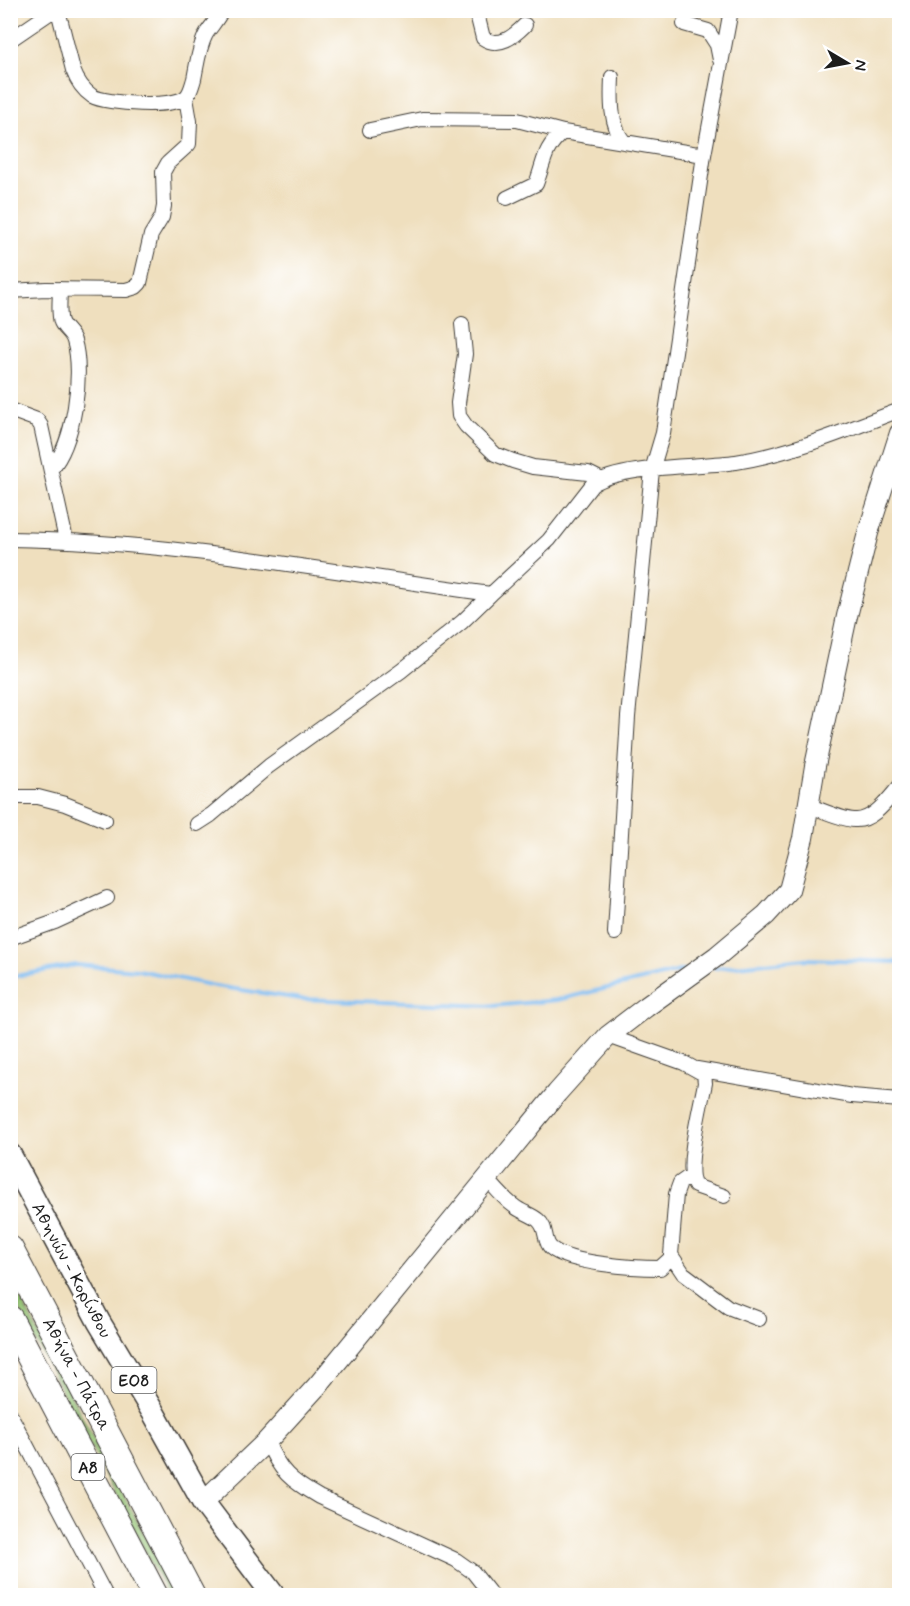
<svg xmlns="http://www.w3.org/2000/svg" width="910" height="1606" font-family="Mynerve,sans-serif">
<defs>
<pattern id="grass-dots" width="8" height="8" patternUnits="userSpaceOnUse" patternTransform="scale(1.5)"><rect width="8" height="8" fill="#9aca79"/><path d="M2 2h.1M6 6h.1" fill="none" stroke="#84ad68" stroke-width="1.8" stroke-linecap="round"/></pattern>
</defs>
<rect width="100%" height="100%" fill="#fff"/>
<filter id="ink" filterUnits="userSpaceOnUse"><feTurbulence type="fractalNoise" baseFrequency=".0167" numOctaves="2"/><feDisplacementMap in="SourceGraphic" scale="12" xChannelSelector="R" yChannelSelector="G"/><feConvolveMatrix kernelMatrix="1 2 1 2 8 2 1 2 1" color-interpolation-filters="sRGB"/></filter>
<filter id="wash" filterUnits="userSpaceOnUse"><feTurbulence type="fractalNoise" baseFrequency=".008" numOctaves="4" result="noise"/><feDisplacementMap in="SourceGraphic" scale="24" xChannelSelector="R" yChannelSelector="G"/><feGaussianBlur stdDeviation="1.35" result="paint"/><feColorMatrix in="noise" values="0 0 0 0 0 0 0 0 0 0 0 0 0 0 0 0 0 1.4 0 .05"/><feComposite in="paint" operator="in"/></filter>
<g filter="url(#wash)">
<rect width="100%" height="100%" fill="#efdfbe"/>
<path fill="url(#grass-dots)" stroke="#5b734a" stroke-width="1.5" d="M10,1279L176,1595H168L11,1293Z"/>
<g fill="none" stroke-linecap="round" stroke-linejoin="round">
<path stroke="#80bdf3" stroke-width="4" d="M715,968L805,959L900,962
M10,977L76,965L138,970L215,986L301,999L493,1006L557,1000L684,970"/>
</g>
</g>
<g filter="url(#ink)">
<g fill="none" stroke-linecap="round" stroke-linejoin="round">
<g stroke="#3c3934" stroke-width="16">
<path id="street" d="M58,10L73,70C77,81 82,89 92,96C106,104 176,109 187,96C191,91 192,85 194,79C197,64 199,47 206,34C211,26 218,19 222,10
M476,10L483,38C499,49 514,36 525,25
M684,24L708,31L717,45L720,60
M10,40L54,10
M612,77C611,99 610,125 624,142
M370,130L422,119L517,120L563,132L704,155
M507,198L536,184C545,161 543,149 563,132
M10,291L46,289L126,290L136,287L140,283L151,235L162,217L164,206L163,172L168,163L189,144L190,121L186,98
M462,324L465,354L458,403L459,416L466,426L495,454L513,461L533,467L588,473L600,479
M10,410L37,420L41,426L66,540
M51,469C74,444 84,373 74,341C72,333 64,329 61,322C58,312 60,299 60,289
M10,539C172,541 331,572 491,594L549,540L592,485C620,465 700,467 736,462C793,453 847,430 900,410
M10,797H38L65,804L105,820
M808,805C821,810 841,819 854,820C873,822 889,798 900,786
M197,824L211,815L269,766L401,671L462,622L491,594
M615,933L628,717L652,470L663,433L704,155L731,10
M10,938L55,922L107,898
M608,1036L684,1063L704,1074L705,1083C701,1105 684,1170 695,1186L724,1196
M697,1069L852,1096L900,1100
M690,1176L680,1183L676,1194L671,1255L683,1273L728,1307L759,1319
M488,1180C496,1189 504,1199 514,1206C521,1212 531,1214 538,1220C548,1228 543,1241 551,1248C570,1264 635,1268 660,1268L672,1257
M10,1414L106,1596
M267,1441C279,1471 291,1481 319,1497L456,1560L473,1572L492,1596"/>
</g>
<g stroke="#3c3934" stroke-width="22">
<path id="secondary" d="M203,1502L267,1441L318,1385L557,1093L608,1036L646,1007L717,956L766,915L789,890L803,838L815,766L847,616L868,533L900,433"/>
</g>
<g stroke="#3c3934" stroke-width="25">
<path id="primary" d="M10,1155L99,1322L153,1412L203,1502L274,1596"/>
</g>
<g stroke="#3c3934" stroke-width="28">
<path id="highway" d="M10,1249L192,1596
M10,1319L155,1596"/>
</g>
<use href="#street" stroke="#fff" stroke-width="14"/>
<use href="#secondary" stroke="#fff" stroke-width="20"/>
<use href="#primary" stroke="#fff" stroke-width="22"/>
<use href="#highway" stroke="#fff" stroke-width="26"/>
</g>
</g>
<g text-anchor="middle" stroke-width="6" stroke-linejoin="round" paint-order="stroke">
<g fill="#fff" stroke="#606060" stroke-width="1.5">
<rect x="111.5" y="1367" width="45" height="26" rx="4.5"/>
<rect x="71.5" y="1454" width="33" height="26" rx="4.5"/>
</g>
<g font-size="16" font-weight="bold" fill="#1c1c1c">
<text x="134" y="1386">ΕΟ8</text>
<text x="88" y="1473">Α8</text>
</g>
<g font-size="18" fill="#1c1c1c" stroke="#fff">
<text transform="translate(72 1270) rotate(62)" y="6">Αθηνών - Κορίνθου</text>
<text transform="translate(77 1374) rotate(62)" y="6">Αθήνα - Πάτρα</text>
</g>
</g>
<rect width="910" height="1606" fill="none" stroke="#fff" stroke-width="36"/>
<g transform="translate(847 63) rotate(100)" stroke="#ffffff" stroke-width="4.5" paint-order="stroke">
<path d="M0-4.5L10 22L0 15L-10 22Z" fill="#1c1c1c"/>
<text y="-9" font-size="16" font-weight="bold" text-anchor="middle" fill="#1c1c1c">N</text>
</g>
</svg>
